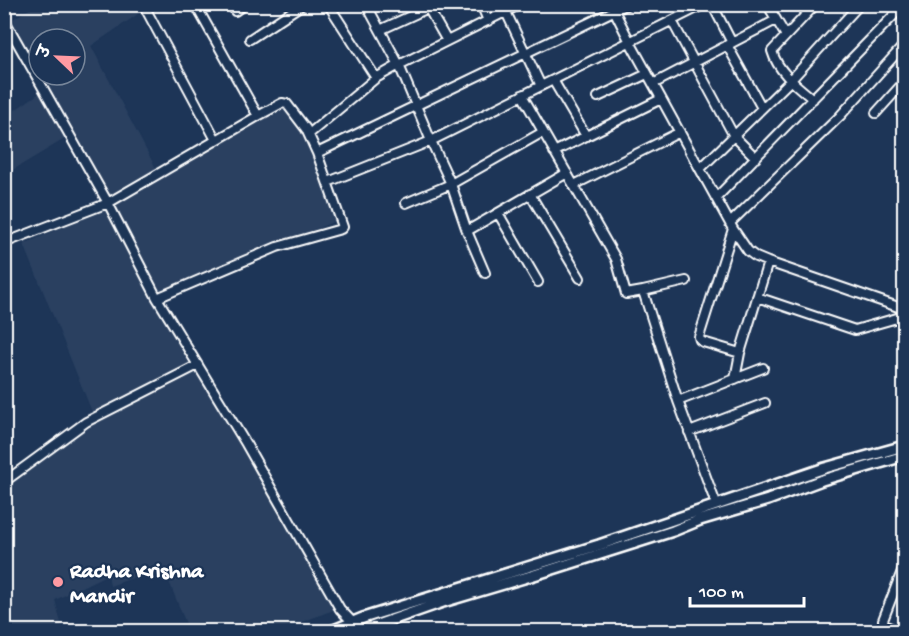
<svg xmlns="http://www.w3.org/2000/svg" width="909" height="636" font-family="'Gochi Hand','Playpen Sans Deva',sans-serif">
<rect width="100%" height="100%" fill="#1d3557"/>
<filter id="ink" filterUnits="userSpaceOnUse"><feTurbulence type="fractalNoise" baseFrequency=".0167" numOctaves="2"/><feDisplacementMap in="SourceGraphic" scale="12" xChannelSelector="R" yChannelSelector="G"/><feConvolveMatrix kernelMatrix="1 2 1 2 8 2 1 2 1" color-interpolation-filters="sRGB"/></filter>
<g filter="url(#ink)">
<path fill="#2a4161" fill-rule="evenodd" d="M36,5H131L138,14L91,46L160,176L283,105L307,136L337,220L160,297L336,609L278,631H189L164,569L152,571L110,586L108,574L55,600L63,631H5V483L18,477L87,424L95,419L24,244L107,208L66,138L11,171L5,157V117L44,90L5,24ZM39,39H75V75H39Z"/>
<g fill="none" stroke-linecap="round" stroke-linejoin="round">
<g stroke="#fff" stroke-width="12">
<path id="minor" d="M143,4L216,140
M195,4L258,116
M328,4L376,78
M366,4L399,65L431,141L451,184L467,231L485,273
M481,4L488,21
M611,4L630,42L733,229L748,251L756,257L768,262L904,309
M712,4L732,43
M767,4L786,36
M893,4L904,15
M427,6L447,41
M235,11L245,4
M506,12L541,86
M4,19L108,203L157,298L246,444L340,609L360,630
M672,21L734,136L756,158
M380,30L428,8
M250,39L303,4
M727,45L762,108
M553,80L586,136
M653,84L776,20
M522,95L616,259L626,294L643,291
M598,97L647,74
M813,99C797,86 778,72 772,51L816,4
M876,113L904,82
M309,134L376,78L399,65L521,4
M554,152L661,99
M317,153L628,4
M700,169L790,81L860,4
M328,182L431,141L705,4
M574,185L680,132
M530,194L580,278
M716,198L899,10
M406,203L451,184L543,132
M498,213L538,282
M730,223L840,116L904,45
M733,229L699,337L700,340L703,342L740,353
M467,231L567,173
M4,243L108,203L258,116L282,103L287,104L306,129L317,153L343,227L341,229L277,247L157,298
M686,281L643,291L678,401L716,504
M757,297L855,330L904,316
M735,379L740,353L768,262
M678,401L763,368
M689,432L765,403
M4,482L86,422L198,365
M899,632L884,625L883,620L904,566"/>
</g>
<g stroke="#fff" stroke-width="14">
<path id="tertiary" d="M329,632L363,618L599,545L825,468L904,446
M357,632L443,602L534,575L673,531L700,520L768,500L822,480L904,456"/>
</g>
<use href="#minor" stroke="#1d3557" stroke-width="8"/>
<use href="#tertiary" stroke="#1d3557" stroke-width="9"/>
</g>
</g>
<circle fill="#ff9aa2" stroke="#1d3557" stroke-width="2" cx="58" cy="582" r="6"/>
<g text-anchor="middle" stroke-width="4.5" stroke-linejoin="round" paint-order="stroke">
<g font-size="22" font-weight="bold" fill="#fff" stroke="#1d3557" text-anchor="start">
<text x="70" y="577">Radha Krishna<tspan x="70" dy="25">Mandir</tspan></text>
</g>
</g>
<rect width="909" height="636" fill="none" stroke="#1d3557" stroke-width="24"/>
<rect x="12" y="12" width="885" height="612" fill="none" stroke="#fff" stroke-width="2" filter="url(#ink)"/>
<g transform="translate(57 57) rotate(293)"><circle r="28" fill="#1d3557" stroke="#77869a" stroke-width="1.5"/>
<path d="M0-4.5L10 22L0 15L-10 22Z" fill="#ff9aa2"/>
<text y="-9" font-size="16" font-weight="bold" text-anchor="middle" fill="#ffffff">उ</text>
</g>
<path d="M690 597v9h114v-9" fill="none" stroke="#ffffff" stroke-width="3"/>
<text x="699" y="597" font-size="18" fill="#ffffff" stroke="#1d3557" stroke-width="4.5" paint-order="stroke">100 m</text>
</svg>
